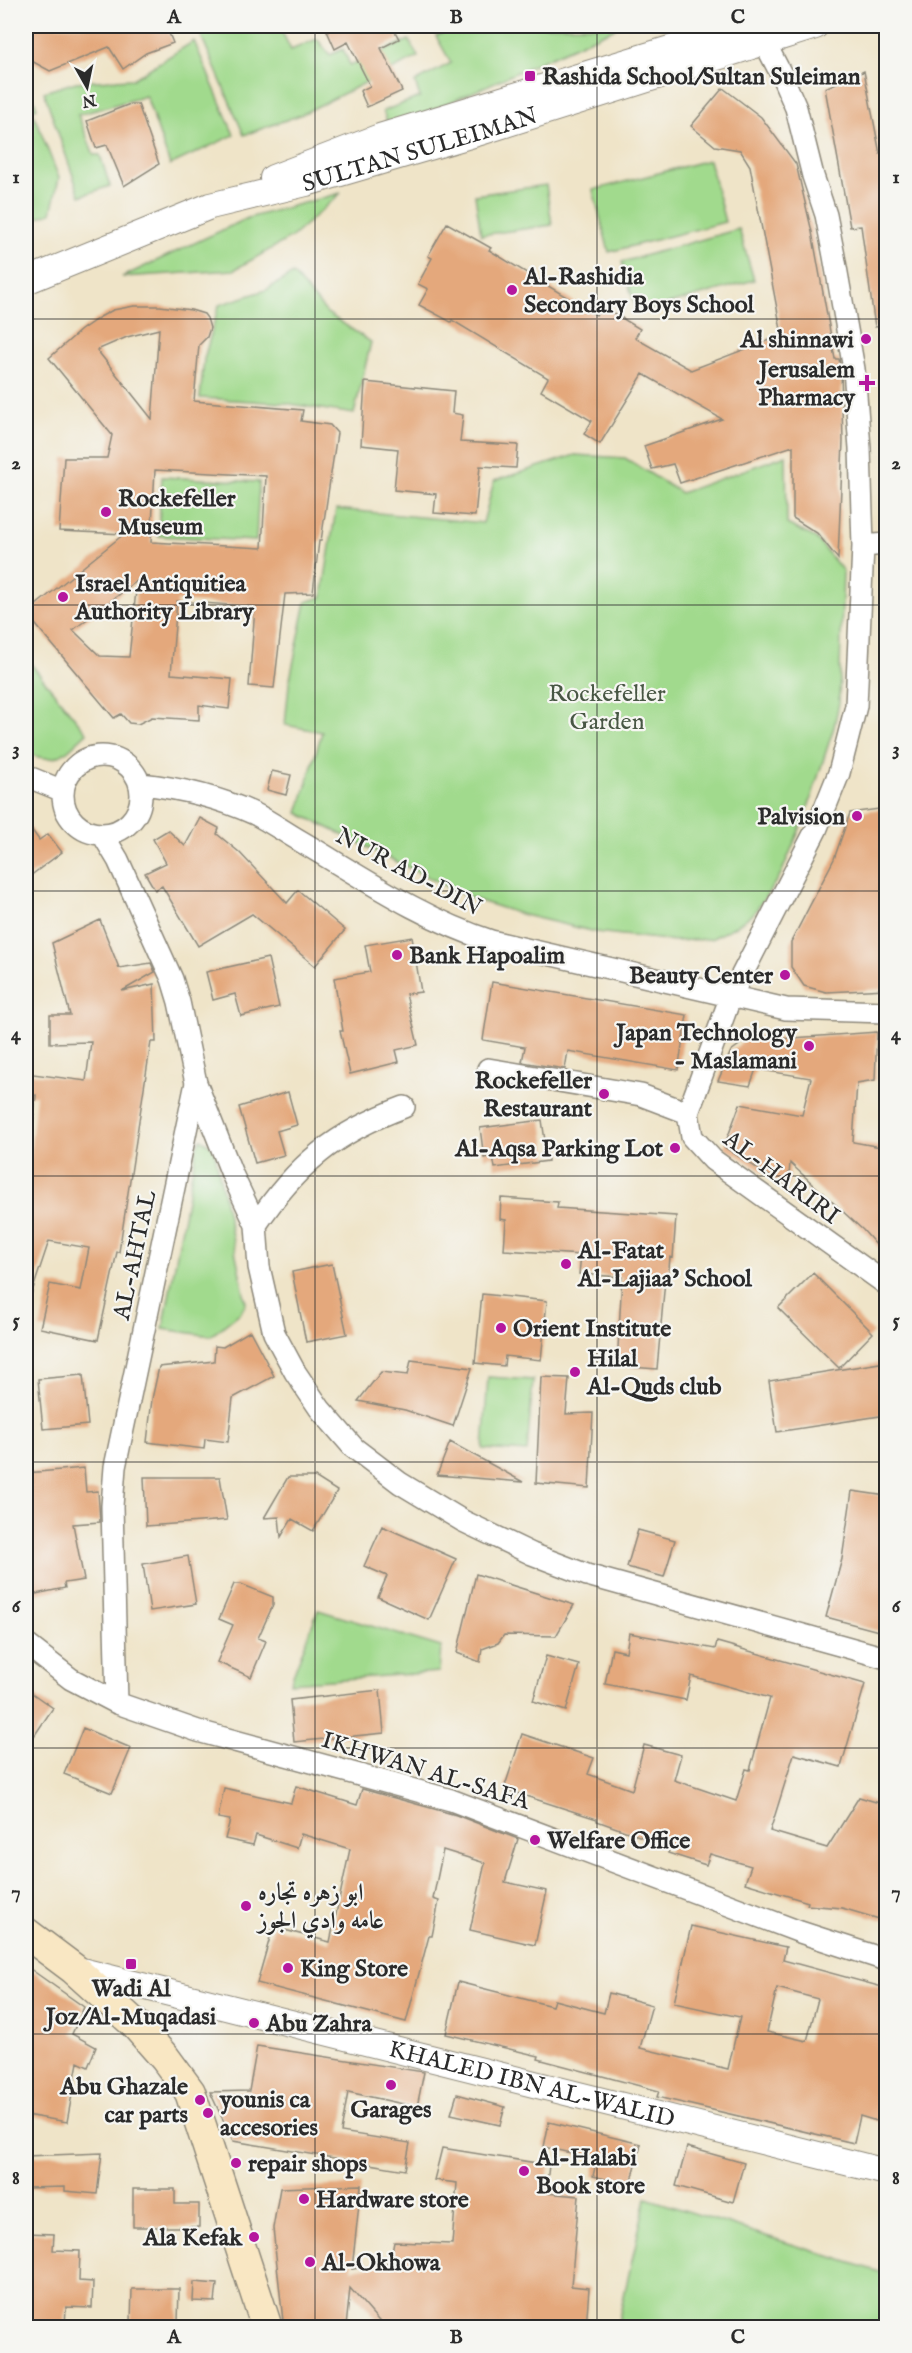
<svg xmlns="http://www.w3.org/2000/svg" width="912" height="2353" font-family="'IM FELL English',Amiri,serif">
<rect width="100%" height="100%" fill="#f6f6f2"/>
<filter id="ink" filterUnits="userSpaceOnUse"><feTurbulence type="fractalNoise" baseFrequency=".0167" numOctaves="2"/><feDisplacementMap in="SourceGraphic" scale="12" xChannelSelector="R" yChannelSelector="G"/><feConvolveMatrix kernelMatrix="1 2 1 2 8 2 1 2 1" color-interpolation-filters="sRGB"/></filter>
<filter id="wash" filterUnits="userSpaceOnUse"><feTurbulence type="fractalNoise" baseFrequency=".008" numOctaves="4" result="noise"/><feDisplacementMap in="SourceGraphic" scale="24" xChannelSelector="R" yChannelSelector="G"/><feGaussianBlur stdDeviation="1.35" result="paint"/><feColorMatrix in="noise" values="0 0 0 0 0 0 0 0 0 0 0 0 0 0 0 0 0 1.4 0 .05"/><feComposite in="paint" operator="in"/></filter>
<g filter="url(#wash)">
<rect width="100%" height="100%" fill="#efe4c8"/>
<path fill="#a1da8d" stroke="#66825c" stroke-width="1.5" d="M197,26H279L291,50L317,39L330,55L343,49L350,65L409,40L418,57L300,115L244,135Z
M460,26H620L433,110L389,127L383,111L420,97L415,82L451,63L436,36Z
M194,41L234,135L170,165L146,96L78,115L94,155H100L110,186L80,196L44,92L76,82L133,79Z
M26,93L32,95L37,108L32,110L59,178L51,213L26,222Z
M709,160L725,222L609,252L593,190Z
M546,185L552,225L481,235L475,195Z
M341,193L292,237L234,270L122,277L248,218Z
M739,229L754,280L637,313L622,262Z
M293,274L327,313L371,342L354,414L284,403L200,398L204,359L219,305L266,290Z
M26,444L29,479L26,506Z
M575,455L625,458L681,493L786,455L787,524L816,538L843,571L839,703L834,727L806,814L781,874L764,899L754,913L736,926L711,939L675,941L596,932L520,914L468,897L298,813L322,732L285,725L289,684L306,602L322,597L336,509L483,523L494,481Z
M162,477L259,482L256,541L158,536Z
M26,658L87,733C63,754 59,766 26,753Z
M201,1139L212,1146L215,1154L246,1303L241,1312L211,1336L163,1329L197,1146Z
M488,1377L533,1380L527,1452L483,1449Z
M318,1610L441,1647L439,1672L290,1683Z
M646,2198L886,2274V2327H617Z"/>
<g id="blocks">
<path fill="#e4a87b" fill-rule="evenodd" d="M26,26H166L173,43L146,53L123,69L109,47L50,71L26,58Z
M338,26H392L399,39L381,48L402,91L367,107L360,91L370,86L348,42L335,49L327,31Z
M864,71L880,154L886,153V326L875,327L861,226L850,227L825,88Z
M723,88L761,117L796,164L812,232L835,359H839L841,371L843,441L838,559L817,533L793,518V446L680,483L673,464L652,469L644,446L722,419L643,374L600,444L584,434L592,421L541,391L548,378L452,320L451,322L419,305L428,289L418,284L432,258L428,256L447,223L491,248L489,250L596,315L602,306L640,329L635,338L691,370L782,335L750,166L740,150L715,146L691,126Z
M130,104H138L159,164L124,186L107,145L96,148L87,121Z
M134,306H160L191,310L204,314L207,318L210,328L207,337L199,345L194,401L303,410L301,421L330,425L337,433L321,541H319L313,593L285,594L274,688L249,686L255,607L177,601L171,674L232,679L229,709L199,705V720L152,717L138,724L129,723L121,714L114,718L26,613L124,534L59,531L64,458H107L112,435L49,358L81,330L100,317L113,310ZM159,329L152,419L97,350L127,337ZM155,470L266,476L262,548L151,542ZM137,581L129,657L100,656L73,630Z
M365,382L454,391L452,413L463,415L460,442L518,445L516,468L480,466L475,516L434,513L436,494L394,490L398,449L361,445Z
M272,771L291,775L286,795L267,790Z
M886,808V989L826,992L804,986L791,967V942L834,859L850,813Z
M200,818L219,828L217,834L239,852L287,903L298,890L345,930L315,966L252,914L198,946L162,886L155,890L145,873L166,863L153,839L168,830L185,846Z
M26,822L39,840L48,834L62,852L26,879Z
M100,920L119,968L151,963L155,972L122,991L154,984L156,1042H151L119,1252H117L98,1340L40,1328L50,1284L81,1290L89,1248L49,1241L29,1301L26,1300V1193L36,1095L26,1096V1073L86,1081L91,1042L50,1043V1015H70L52,943Z
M412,937L421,992L406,994L418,1045L396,1050L399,1062L350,1074L340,1031H343L334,978L370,972L365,945Z
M268,958L279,1007L241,1016L235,994L213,1000L206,972Z
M492,982L687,1015L678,1070L568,1051L565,1069L522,1062L525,1047L483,1040Z
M877,1032L875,1080L857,1083L853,1142L886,1148V1256L863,1230L790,1163L788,1188L724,1147L740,1104L802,1115L811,1078L756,1069L750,1086L718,1081L731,1051L753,1035L778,1039Z
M288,1092L297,1125L277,1131L284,1155L255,1163L239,1107Z
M542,1120L548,1161L495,1168L493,1156L484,1158L480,1128Z
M501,1198L558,1202L557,1208L676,1216L673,1258L670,1257L668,1281L665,1280L657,1369L617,1366L622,1277L579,1274L581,1255L504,1250L506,1220L500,1219Z
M332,1264L347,1334L306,1342L292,1272Z
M813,1273L873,1333L839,1368L778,1308Z
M482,1294L547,1301L541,1360L505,1356L504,1366L475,1363Z
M250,1331L274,1376L233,1398L228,1442L205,1439L204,1449L147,1442L152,1399L159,1367L214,1361L215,1346L223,1347Z
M411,1360L472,1368L453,1426L405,1410L358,1401L381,1372L408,1375Z
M886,1362V1415L777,1432L769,1381Z
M83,1375L88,1425L43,1429L38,1379Z
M541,1377L569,1378L566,1414L593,1413L589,1488L536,1483Z
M450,1442L523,1482L437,1475Z
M84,1468L86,1492L98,1491L100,1522L73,1524L84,1580L64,1583L65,1588L26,1596V1538H28L26,1473Z
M144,1477H220L227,1520L146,1526Z
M288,1477H315L337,1491L313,1531L292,1519L281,1537L279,1517L264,1518Z
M852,1491L886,1496V1633L826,1617L842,1559Z
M382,1526L456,1559L429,1620L378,1597L387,1576L364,1566Z
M638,1530L675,1540L664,1577L627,1567Z
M188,1556L196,1604L150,1611L143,1564Z
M476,1574L574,1605L556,1636L504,1635L498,1643L482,1649L480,1662L457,1653Z
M234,1584H241L273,1597V1605L258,1638L266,1641L251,1677L217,1662L233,1625L219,1619Z
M629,1633L715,1649L717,1642L865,1684L841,1767L794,1754L770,1831L827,1848L859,1797L886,1805V1921L842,1908L807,1905L808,1902L745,1883L751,1866L710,1854L706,1865L668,1853L670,1847L597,1821V1819L504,1789L522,1734L594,1758L588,1774L632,1790L644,1745L681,1755L674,1780L736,1801L746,1769L750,1770L770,1698L691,1676L686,1700L605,1684L612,1649L626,1652Z
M546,1656L579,1665L566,1711L533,1701Z
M26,1689L53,1708L26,1748Z
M380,1690L384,1733L294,1742L290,1700Z
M83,1728L131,1748L112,1793L64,1774Z
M296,1786L357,1805L362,1789L456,1815L518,1839L505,1882L547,1891L535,1945L470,1930L485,1863L443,1850L433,1899L439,1901L432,1936H429L406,2022L257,1983L273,1927L330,1942L350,1849L301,1834L297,1848L256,1835L253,1845L225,1839L230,1820L218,1818L224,1788L291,1803Z
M691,1926L786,1947L783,1960L886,1988V2124L860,2116L854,2143L657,2097L659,2091L538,2059L539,2056L446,2034L458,1982L552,2006L554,2000L604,2013L609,1993L652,2005L640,2048L728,2069L740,2017L674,2003ZM777,1988L818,1999L807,2041L767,2032Z
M26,1966L84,2007L72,2034L96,2047L88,2067L78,2062L67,2122L26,2115Z
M257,2046L424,2072L417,2107L348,2092L341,2132L410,2143L405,2170L233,2141L210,2092L249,2091Z
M457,2094L505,2107L500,2125L451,2114Z
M549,2122L641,2144L631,2185L593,2176L597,2159L544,2147Z
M687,2147L744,2163L733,2202L676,2186Z
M442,2148L549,2165L546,2193L579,2196L571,2286L589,2288L586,2328H385L350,2288L346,2327L283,2321L273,2228L280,2188L361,2185L352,2269L390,2263L394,2242L452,2244L457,2183L434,2180Z
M102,2153L97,2194L65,2191V2187L26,2188V2156Z
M133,2189H175V2204H199V2227H133Z
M26,2233L54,2234L53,2250L80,2251L79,2281L93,2282L92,2308L66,2307L65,2328H26Z
M194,2282L217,2284L215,2302L193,2301Z
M132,2289H179L178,2322H131Z"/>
</g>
</g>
<g filter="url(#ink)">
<use href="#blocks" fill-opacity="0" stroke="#8d887a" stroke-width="1.5"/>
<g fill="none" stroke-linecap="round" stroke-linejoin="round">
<g stroke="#8d887a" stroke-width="24">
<path id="minor" d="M765,43L782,76L796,108L813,176L826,215L834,256L854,369L860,448L863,546L856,706L839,773L816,830L731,996L688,1113L692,1137L713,1160L886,1284
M863,546L886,544
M63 795a39 39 0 1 1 78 0a39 39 0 1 1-78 0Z
M26,776L63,791
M141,784C179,788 220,798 255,814C271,822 286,833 302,842C363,878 423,919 491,941L786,1009L886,1012
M103,835L118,860L172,979L179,1002L196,1083L115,1467L112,1506L117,1703
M488,1069L641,1095L688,1113
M196,1083L232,1174L256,1225L259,1267L274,1333L295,1372L320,1409L354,1448L400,1483L463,1521L532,1554L587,1575L886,1658
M256,1225C296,1165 336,1132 404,1107
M26,1644L71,1679L117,1703L198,1731L451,1800L800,1932L886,1960"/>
</g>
<g stroke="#8d887a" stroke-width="28">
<g id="tertiary">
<path d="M273,178L380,137L690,43L739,26"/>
<path id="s1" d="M26,281L210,206L306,183L480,132L815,26"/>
<path id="s2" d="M74,1969L886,2172"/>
</g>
</g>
<g stroke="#8d887a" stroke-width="33">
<path id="secondary" d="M26,1933L74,1969L136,2025L165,2058L190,2092L267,2328"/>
</g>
<use href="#minor" stroke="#fff" stroke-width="21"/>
<use href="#tertiary" stroke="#fff" stroke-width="26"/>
<use href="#secondary" stroke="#f9e7c3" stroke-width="30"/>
</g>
</g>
<path fill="none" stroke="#2b2b2b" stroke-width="1.5" stroke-opacity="0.55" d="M315,26V2328M597,26V2328M26,319H886M26,605H886M26,891H886M26,1176H886M26,1462H886M26,1748H886M26,2034H886"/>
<g fill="#b5179e" stroke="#f6f6f2" stroke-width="2">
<rect x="524" y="70" width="12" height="12" rx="3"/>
<circle cx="512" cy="290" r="6"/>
<circle cx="866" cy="339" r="6"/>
<path d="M864 374h6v6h6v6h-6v6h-6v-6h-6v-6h6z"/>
<circle cx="106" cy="512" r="6"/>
<circle cx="63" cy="597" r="6"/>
<circle cx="857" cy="816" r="6"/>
<circle cx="397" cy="955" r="6"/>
<circle cx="785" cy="975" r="6"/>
<circle cx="809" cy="1046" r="6"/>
<circle cx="604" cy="1094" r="6"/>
<circle cx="675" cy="1148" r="6"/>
<circle cx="566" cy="1264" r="6"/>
<circle cx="501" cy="1328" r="6"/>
<circle cx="575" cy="1372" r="6"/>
<circle cx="535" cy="1840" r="6"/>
<circle cx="246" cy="1906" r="6"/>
<rect x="125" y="1958" width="12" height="12" rx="3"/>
<circle cx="288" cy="1968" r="6"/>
<circle cx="254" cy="2023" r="6"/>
<circle cx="391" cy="2085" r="6"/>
<circle cx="200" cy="2100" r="6"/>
<circle cx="208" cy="2113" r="6"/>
<circle cx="236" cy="2163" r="6"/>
<circle cx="524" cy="2171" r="6"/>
<circle cx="304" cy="2199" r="6"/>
<circle cx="254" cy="2237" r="6"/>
<circle cx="310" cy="2262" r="6"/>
</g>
<g text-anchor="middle" stroke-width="4.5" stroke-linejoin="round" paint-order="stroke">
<g font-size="24" font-weight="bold" fill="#2b2b2b" stroke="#f6f6f2" text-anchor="start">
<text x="542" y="84">Rashida School/Sultan Suleiman</text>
<text x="524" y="284">Al-Rashidia<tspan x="524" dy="28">Secondary Boys School</tspan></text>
<text x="854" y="347" text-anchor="end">Al shinnawi</text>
<text x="855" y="377" text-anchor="end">Jerusalem<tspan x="855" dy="28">Pharmacy</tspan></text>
<text x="118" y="506">Rockefeller<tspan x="118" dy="28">Museum</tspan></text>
<text x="75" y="591">Israel Antiquitiea<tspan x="75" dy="28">Authority Library</tspan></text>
<text x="845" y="824" text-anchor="end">Palvision</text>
<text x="409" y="963">Bank Hapoalim</text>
<text x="773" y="983" text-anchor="end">Beauty Center</text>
<text x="797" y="1040" text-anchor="end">Japan Technology<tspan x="797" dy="28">- Maslamani</tspan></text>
<text x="592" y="1088" text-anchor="end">Rockefeller<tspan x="592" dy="28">Restaurant</tspan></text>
<text x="663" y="1156" text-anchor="end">Al-Aqsa Parking Lot</text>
<text x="578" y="1258">Al-Fatat<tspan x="578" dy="28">Al-Lajiaa’ School</tspan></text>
<text x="513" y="1336">Orient Institute</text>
<text x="587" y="1366">Hilal<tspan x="587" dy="28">Al-Quds club</tspan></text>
<text x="547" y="1848">Welfare Office</text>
<text x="258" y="1900">ابو زهره تجاره<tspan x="258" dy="28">عامه وادي الجوز</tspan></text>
<text x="300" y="1976">King Store</text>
<text x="131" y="1996" text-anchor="middle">Wadi Al<tspan x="131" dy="28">Joz/Al-Muqadasi</tspan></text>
<text x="266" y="2031">Abu Zahra</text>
<text x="188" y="2094" text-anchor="end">Abu Ghazale<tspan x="188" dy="28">car parts</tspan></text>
<text x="220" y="2107">younis ca<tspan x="220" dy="28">accesories</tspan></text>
<text x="391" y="2117" text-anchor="middle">Garages</text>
<text x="536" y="2165">Al-Halabi<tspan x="536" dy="28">Book store</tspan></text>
<text x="248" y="2171">repair shops</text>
<text x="316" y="2207">Hardware store</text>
<text x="242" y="2245" text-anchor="end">Ala Kefak</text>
<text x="322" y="2270">Al-Okhowa</text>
</g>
<g font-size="24" fill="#2b2b2b" stroke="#f6f6f2">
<text dy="8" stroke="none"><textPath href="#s1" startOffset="416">SULTAN SULEIMAN</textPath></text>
<text transform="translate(409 871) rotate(28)" y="8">NUR AD-DIN</text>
<text transform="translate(782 1177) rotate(37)" y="8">AL-HARIRI</text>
<text transform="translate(134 1255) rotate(-78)" y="8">AL-AHTAL</text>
<text transform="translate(426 1770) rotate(17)" y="8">IKHWAN AL-SAFA</text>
<text dy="8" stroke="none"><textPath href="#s2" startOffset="472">KHALED IBN AL-WALID</textPath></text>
</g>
<g font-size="24" fill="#485744" stroke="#f6f6f2">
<text x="607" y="701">Rockefeller<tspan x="607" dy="28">Garden</tspan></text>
</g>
</g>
<rect width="912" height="2353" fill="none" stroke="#f6f6f2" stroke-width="66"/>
<g transform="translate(87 87) rotate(171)" stroke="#f6f6f2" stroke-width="4.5" paint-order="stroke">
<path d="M0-4.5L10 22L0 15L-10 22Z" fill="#2b2b2b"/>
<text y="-9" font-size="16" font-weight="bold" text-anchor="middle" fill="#2b2b2b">N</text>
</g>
<rect x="33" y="33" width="846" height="2287" fill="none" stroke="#2b2b2b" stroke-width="2"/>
<g font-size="20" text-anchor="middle" font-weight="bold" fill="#2b2b2b">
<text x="174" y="23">A</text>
<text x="456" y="23">B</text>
<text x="738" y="23">C</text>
<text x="16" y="183">1</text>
<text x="896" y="183">1</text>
<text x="16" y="469">2</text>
<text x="896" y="469">2</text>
<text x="16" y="755">3</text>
<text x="896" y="755">3</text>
<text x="16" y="1040">4</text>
<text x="896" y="1040">4</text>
<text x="16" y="1326">5</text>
<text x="896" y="1326">5</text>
<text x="16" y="1612">6</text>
<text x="896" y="1612">6</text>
<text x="16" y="1898">7</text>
<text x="896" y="1898">7</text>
<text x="16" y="2184">8</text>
<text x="896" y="2184">8</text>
<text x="174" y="2343">A</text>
<text x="456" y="2343">B</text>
<text x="738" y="2343">C</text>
</g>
</svg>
